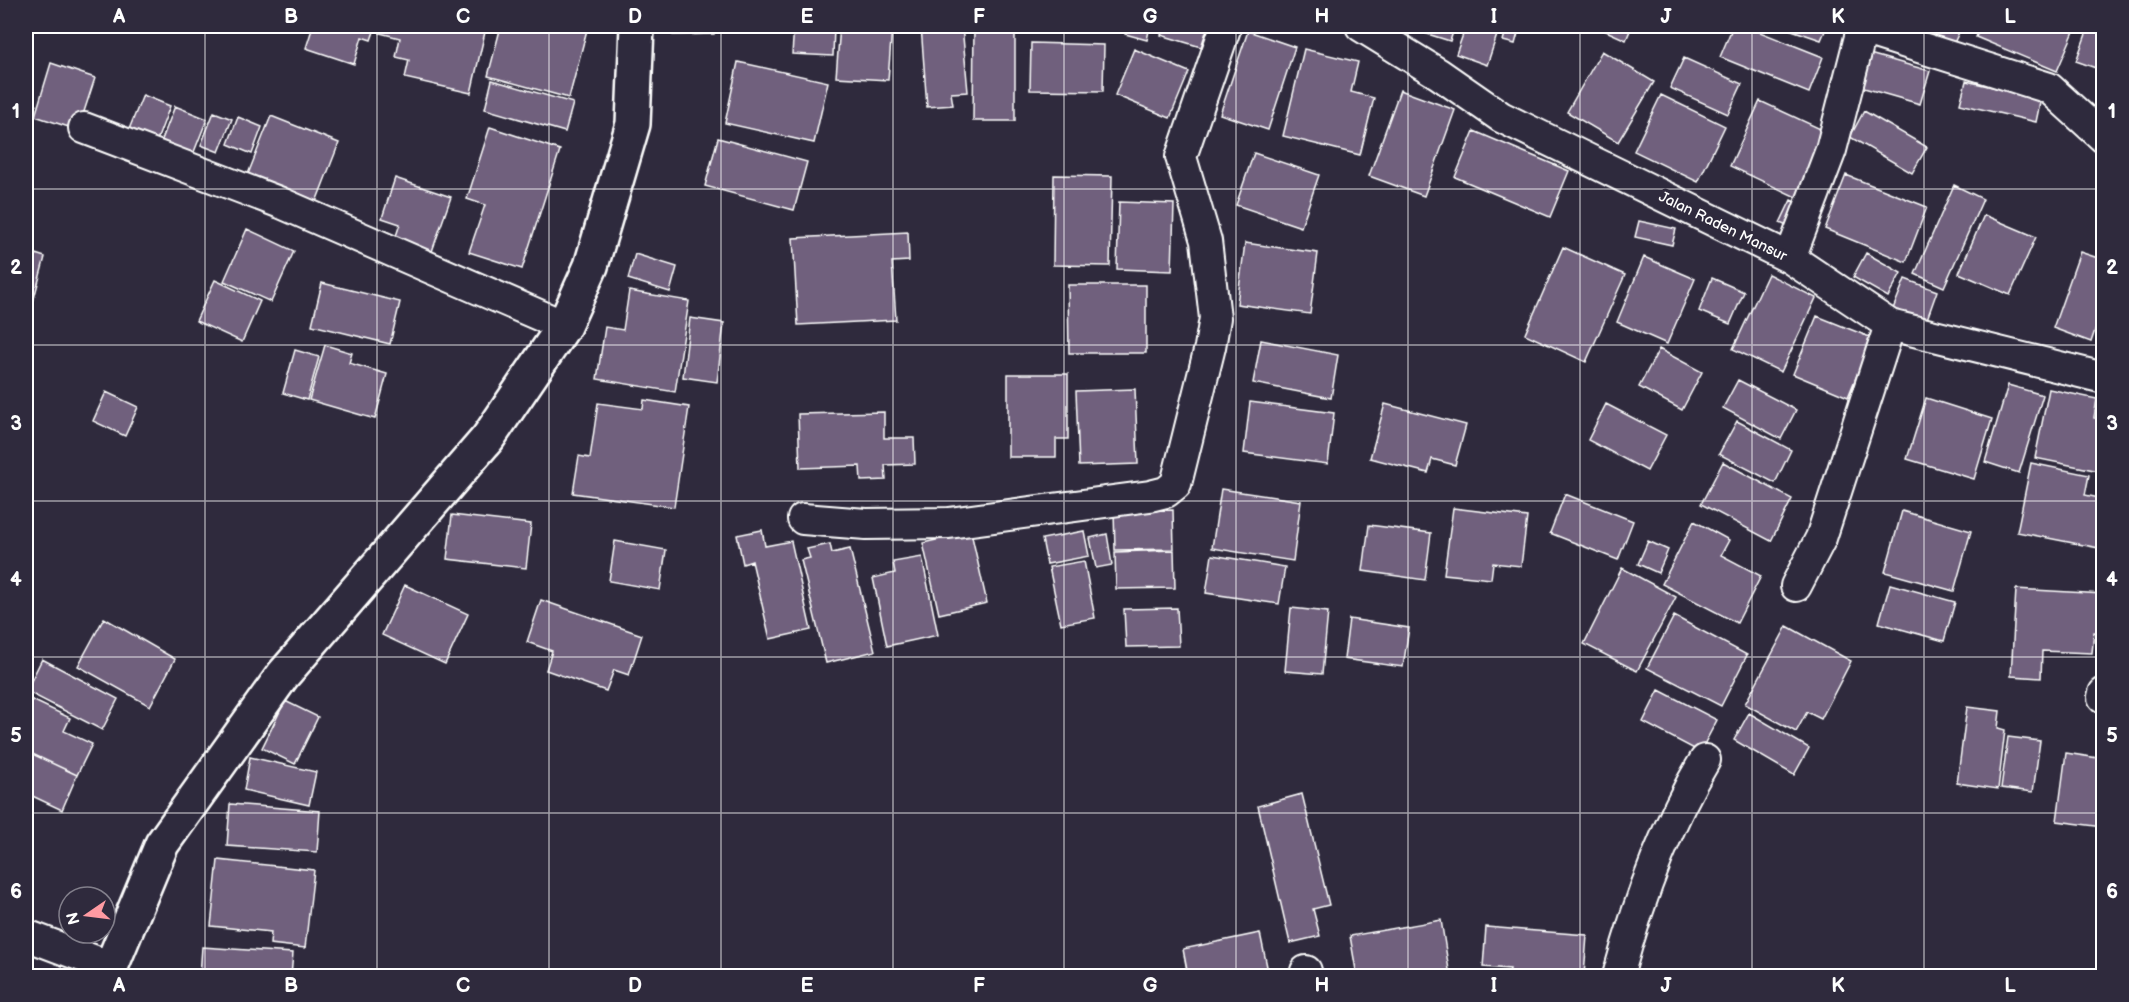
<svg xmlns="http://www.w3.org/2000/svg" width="2129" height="1002" font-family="'Balsamiq Sans',sans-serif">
<rect width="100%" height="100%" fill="#2f2a3d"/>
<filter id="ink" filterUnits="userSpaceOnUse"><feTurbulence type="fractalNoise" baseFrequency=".0167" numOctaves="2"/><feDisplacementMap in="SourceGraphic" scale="12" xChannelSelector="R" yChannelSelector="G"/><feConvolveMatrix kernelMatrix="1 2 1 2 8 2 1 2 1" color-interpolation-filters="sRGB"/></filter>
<g filter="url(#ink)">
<path fill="#70617d" stroke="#fff" stroke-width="1.5" d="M313,26H376L371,40L362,37L354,64L306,48Z
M382,26H459L485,32L471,93L405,78L409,60L396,57L400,38L380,33Z
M501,26H588L569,98L488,76Z
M673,26H714V34L673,35Z
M794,26H834L833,56L792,54Z
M840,26H892L888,80L836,77Z
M921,26H962L968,92L951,93L953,105L927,107Z
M974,26H1015V121H973Z
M1127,26H1150L1147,40L1125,34Z
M1164,26H1208L1201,47L1161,35Z
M1402,26H1455L1450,41Z
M1466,26H1500L1487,65L1456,54Z
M1507,26H1520L1515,44L1503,41Z
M1595,26H1632L1626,40Z
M1733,26H1745L1823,57L1809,93L1720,57Z
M1780,26H1827L1821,40Z
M1913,26H1962L1953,45Z
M1981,26H2066L2075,29L2057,71L1976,37Z
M2089,26H2104V71L2076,61Z
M1248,31L1295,47L1268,130L1220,114Z
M1031,43L1104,45L1103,91L1030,90Z
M1134,49L1189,72L1170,118L1115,95Z
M1304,49L1358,62L1351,92L1374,98L1360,155L1283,136Z
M1602,51L1654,82L1618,142L1567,112Z
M1866,53L1930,71L1920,104L1857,86Z
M1684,58L1742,84L1728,114L1670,88Z
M738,62L828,82L814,143L725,123Z
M51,63L95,78L78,130L35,116Z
M492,80L573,103L565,132L485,109Z
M1966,81L2041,98L2036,122L1960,104Z
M1400,90L1455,110L1424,196L1369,176Z
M143,95L170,106L153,151L125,139Z
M1661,95L1725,126L1698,182L1634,151Z
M1760,101L1827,132L1796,197L1730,166Z
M175,106L207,119L190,162L158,150Z
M1864,111L1927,147L1912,173L1850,137Z
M214,112L232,119L219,152L201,145Z
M271,116L339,143L316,202L248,174Z
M238,117L262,127L252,154L228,144Z
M490,127L560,150L522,269L469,252L485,205L467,199Z
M1474,131L1569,171L1550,217L1455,177Z
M718,138L807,162L794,210L705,186Z
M1254,153L1319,175L1301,227L1236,205Z
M1054,175L1112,176L1110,266L1053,265Z
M1846,175L1927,207L1906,262L1825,229Z
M395,178L451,197L430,257L393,245L400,224L382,218Z
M1954,185L1983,199L1944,287L1915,274Z
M1791,200L1803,206L1793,229L1780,223Z
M1119,202L1174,204L1172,271L1117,269Z
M1984,215L2036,237L2010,295L1959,273Z
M1639,221L1676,229L1672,245L1635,237Z
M247,229L294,251L271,302L224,281Z
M908,232L909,261L892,262L896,320L798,325L793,238Z
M1245,243L1318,253L1310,314L1237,304Z
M1563,247L1625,275L1586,362L1525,334Z
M26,251L45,257L33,302L26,300Z
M2080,252L2104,260V304L2091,342L2053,328Z
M1866,253L1901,273L1888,297L1853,277Z
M635,254L677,267L670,292L628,279Z
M1644,257L1695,279L1667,344L1617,322Z
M1768,274L1816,298L1781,372L1733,349Z
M1712,278L1744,292L1730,324L1699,311Z
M1905,279L1937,291L1926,322L1893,309Z
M215,280L260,301L242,342L196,321Z
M322,283L400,302L390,344L312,325Z
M1068,285H1146V353H1069Z
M629,291L689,301L675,392L597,379L605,327L623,330Z
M1817,316L1872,338L1848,397L1793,374Z
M690,318L724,323L717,382L683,377Z
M1261,340L1338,355L1331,398L1253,383Z
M325,345L352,353L349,363L387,374L375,419L309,400Z
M1659,349L1702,372L1682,410L1639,387Z
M295,350L319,357L307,400L283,393Z
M1008,374H1068V439H1056V457H1008Z
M1738,380L1796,410L1781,439L1723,408Z
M2008,385L2043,395L2019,473L1985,462Z
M1135,389L1138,464L1079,466L1076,391Z
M2049,389L2097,399L2094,418L2104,420V472L2035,458Z
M106,392L138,407L125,436L93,421Z
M1926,398L1992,419L1974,479L1907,459Z
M644,400L689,407L674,507L573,493L579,456L590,458L598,403L643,409Z
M1250,402L1334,413L1328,464L1244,453Z
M1385,404L1466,425L1455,465L1432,459L1428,473L1370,458Z
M1606,404L1666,435L1647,471L1588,440Z
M884,412V438H914L915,464L885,465L886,480L861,481L860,466L800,468L798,414Z
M1737,421L1791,450L1775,483L1719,454Z
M1723,462L1792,499L1771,541L1701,504Z
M2031,463L2089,475L2085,495L2104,499V549L2017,532Z
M1221,489L1301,501L1293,561L1212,548Z
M1565,494L1633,521L1618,560L1550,533Z
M1453,508L1527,517L1521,566L1493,563L1491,579L1444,574Z
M1173,510L1174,549L1115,550L1114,511Z
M1902,511L1971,531L1954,591L1885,572Z
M452,515L531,524L526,568L447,559Z
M1694,521L1729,540L1721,555L1761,576L1737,623L1662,584Z
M1369,525L1431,533L1425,580L1363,571Z
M762,530L765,546L791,541L811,630L770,639L752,561L743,564L737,535Z
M1084,531L1089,556L1047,564L1042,539Z
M971,532L987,603L939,614L923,543Z
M1107,534L1112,565L1096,568L1090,538Z
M615,541L666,550L660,590L609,581Z
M1648,541L1668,550L1658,573L1638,564Z
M830,544L832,553L850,549L875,651L826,663L801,560L810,558L807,549Z
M1174,550L1175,588L1116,589L1115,552Z
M1212,555L1285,567L1279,604L1206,593Z
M922,557L938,635L887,646L873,578L895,573L893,562Z
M1084,561L1095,618L1061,624L1049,567Z
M1622,568L1676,597L1637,671L1584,644Z
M1890,584L1955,602L1944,641L1879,623Z
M405,585L468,614L445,664L382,635Z
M2016,589L2104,594V633L2094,632L2092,653L2042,651L2041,678L2011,676Z
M541,600L642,635L629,675L614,670L606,691L546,670L552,651L527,642Z
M1177,608L1179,646L1126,647L1124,609Z
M1291,608L1328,612L1322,674L1285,671Z
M1674,616L1747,655L1721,706L1647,668Z
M104,618L175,659L150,706L78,666Z
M1349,619L1409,628L1403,667L1344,659Z
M1787,626L1851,661L1821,719L1807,712L1796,732L1745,704Z
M42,659L118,699L102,730L26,691Z
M1659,690L1717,720L1700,752L1643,722Z
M26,697L70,718L64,731L92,744L77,775L26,751Z
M285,701L318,717L295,764L262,748Z
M1967,707L2000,711L1998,728L2005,730L1998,789L1957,783Z
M1749,713L1809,748L1794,775L1734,740Z
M2008,737L2040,741L2033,792L2001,788Z
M26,751L77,775L62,810L26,793Z
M2066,753L2104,759L2103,827L2057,821Z
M250,757L316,772L309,805L244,790Z
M1302,794L1329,905L1313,909L1320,936L1290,943L1258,806Z
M230,804L320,811L317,852L227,846Z
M218,860L314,870L305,948L270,944L271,932L211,926Z
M1441,920L1450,976H1357L1350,936Z
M1486,927L1587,935L1584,976H1509L1510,969L1483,967Z
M1260,933L1269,976H1188L1183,949Z
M202,947L293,953L291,976H200Z
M1841,971L1868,976H1840Z"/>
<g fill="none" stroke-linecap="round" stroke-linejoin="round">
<g stroke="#fff" stroke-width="34">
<path id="street" d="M1361,26L1439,74L1501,117L1790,258L1890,325L2104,378
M1862,26V29L2049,88L2104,138
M84,128L281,203L564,326
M1790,258L1831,150L1862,29
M803,519L866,524L949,523L1150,496L1166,492L1176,484L1210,347L1215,318L1206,241L1181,157L1226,26
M1796,586L1821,538L1890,325
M2103,697L2104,693
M26,935L111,967
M1306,971L1307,976
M1618,976C1638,903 1665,826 1705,760"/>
</g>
<g stroke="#fff" stroke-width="38">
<path id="secondary" d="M110,976L111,967L162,844L283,675L488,438L564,326L591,266L633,124L637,26"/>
</g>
<use href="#street" stroke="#2f2a3d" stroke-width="30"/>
<use href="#secondary" stroke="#2f2a3d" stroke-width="33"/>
</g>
</g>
<path fill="none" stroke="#fff" stroke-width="1.5" stroke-opacity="0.55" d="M205,26V976M377,26V976M549,26V976M721,26V976M893,26V976M1064,26V976M1236,26V976M1408,26V976M1580,26V976M1752,26V976M1924,26V976M26,189H2104M26,345H2104M26,501H2104M26,657H2104M26,813H2104"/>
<g text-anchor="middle" stroke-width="6" stroke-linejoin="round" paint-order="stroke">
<g font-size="15" fill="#fff" stroke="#2f2a3d">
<text transform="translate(1723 226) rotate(26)" y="5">Jalan Raden Mansur</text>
</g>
</g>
<rect width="2129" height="1002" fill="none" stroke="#2f2a3d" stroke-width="66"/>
<g transform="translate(87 915) rotate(256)"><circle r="28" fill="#2f2a3d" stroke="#827f8b" stroke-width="1.5"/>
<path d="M0-4.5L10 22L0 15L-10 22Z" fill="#ff9aa2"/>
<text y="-9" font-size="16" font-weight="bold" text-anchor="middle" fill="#ffffff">N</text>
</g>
<rect x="33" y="33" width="2063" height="936" fill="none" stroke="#fff" stroke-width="2"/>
<g font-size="20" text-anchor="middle" font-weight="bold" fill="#fff">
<text x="119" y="23">A</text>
<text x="291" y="23">B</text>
<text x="463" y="23">C</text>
<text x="635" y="23">D</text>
<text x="807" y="23">E</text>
<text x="979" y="23">F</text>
<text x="1150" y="23">G</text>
<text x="1322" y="23">H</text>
<text x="1494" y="23">I</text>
<text x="1666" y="23">J</text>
<text x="1838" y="23">K</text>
<text x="2010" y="23">L</text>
<text x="16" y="118">1</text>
<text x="2112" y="118">1</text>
<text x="16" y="274">2</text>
<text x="2112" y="274">2</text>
<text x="16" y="430">3</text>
<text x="2112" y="430">3</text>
<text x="16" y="586">4</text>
<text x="2112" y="586">4</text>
<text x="16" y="742">5</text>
<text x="2112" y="742">5</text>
<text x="16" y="898">6</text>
<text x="2112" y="898">6</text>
<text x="119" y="992">A</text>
<text x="291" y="992">B</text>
<text x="463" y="992">C</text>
<text x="635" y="992">D</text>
<text x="807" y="992">E</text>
<text x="979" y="992">F</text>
<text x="1150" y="992">G</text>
<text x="1322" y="992">H</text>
<text x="1494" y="992">I</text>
<text x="1666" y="992">J</text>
<text x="1838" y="992">K</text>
<text x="2010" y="992">L</text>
</g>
</svg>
